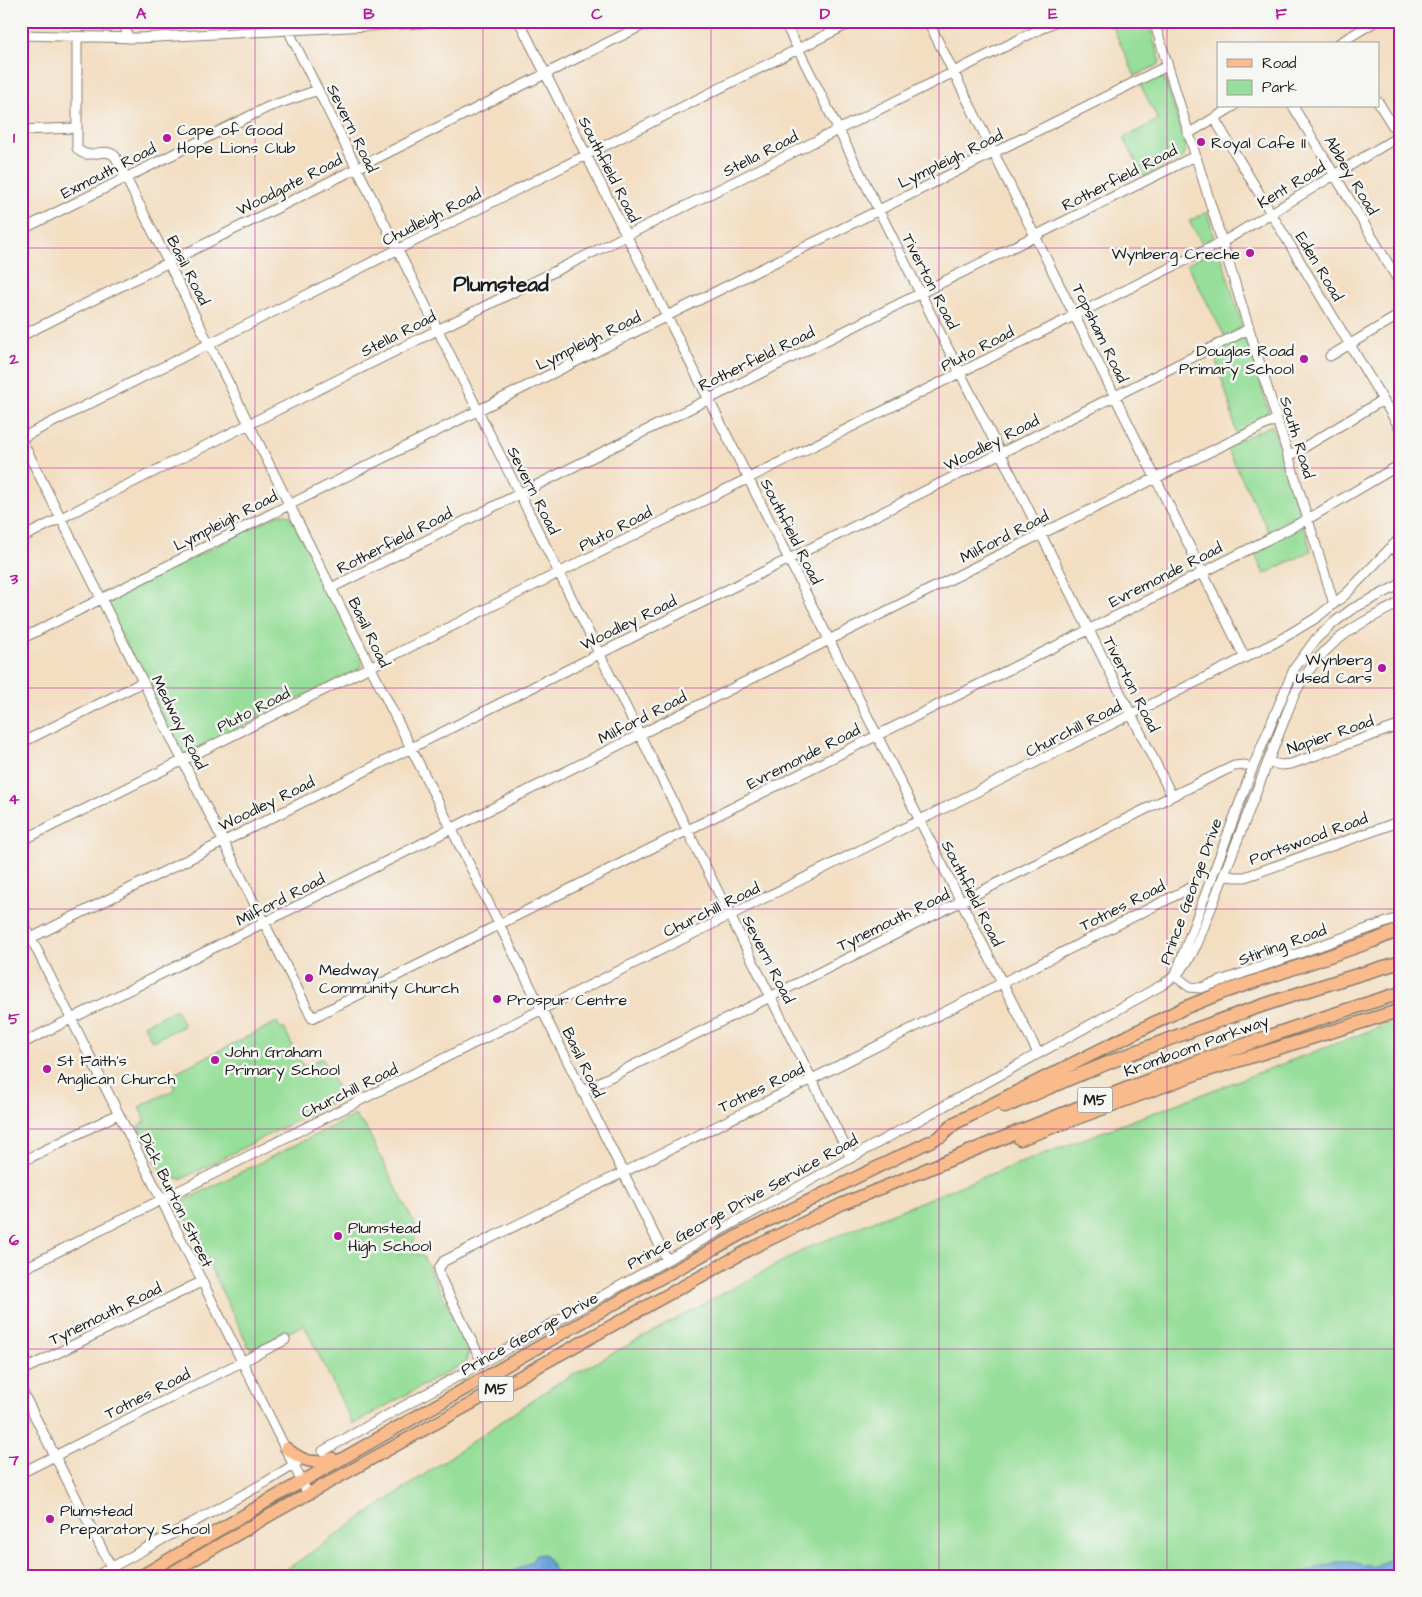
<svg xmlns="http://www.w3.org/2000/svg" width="1422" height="1597" font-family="'Architects Daughter',sans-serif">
<rect width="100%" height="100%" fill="#f6f6f2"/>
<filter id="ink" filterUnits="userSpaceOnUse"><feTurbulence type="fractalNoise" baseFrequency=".02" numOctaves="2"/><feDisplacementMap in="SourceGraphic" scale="10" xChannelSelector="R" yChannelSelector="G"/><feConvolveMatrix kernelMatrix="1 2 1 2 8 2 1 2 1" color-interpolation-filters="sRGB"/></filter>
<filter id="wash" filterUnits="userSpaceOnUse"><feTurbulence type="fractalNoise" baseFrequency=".0096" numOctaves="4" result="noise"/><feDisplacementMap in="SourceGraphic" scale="20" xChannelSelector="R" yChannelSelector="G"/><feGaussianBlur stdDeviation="1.12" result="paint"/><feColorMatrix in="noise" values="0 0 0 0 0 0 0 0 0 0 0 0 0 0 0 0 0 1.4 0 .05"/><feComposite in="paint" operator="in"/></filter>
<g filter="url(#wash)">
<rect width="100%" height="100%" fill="#f3dec2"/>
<path fill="#96de99" stroke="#597d5a" d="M1110,21H1148L1160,60L1159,64L1135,76Z
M1160,75V76L1165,79L1186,147L1183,155L1184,157L1144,177L1124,138L1158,120L1140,84Z
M1207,212L1214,235L1209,242L1210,244L1204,247L1189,221Z
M1212,251L1219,254L1222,259L1242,324L1240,328L1225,337L1187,264Z
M1241,337H1246L1248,340L1247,342L1270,415V417L1236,434L1230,405L1213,351Z
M1272,425L1302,519L1270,534L1226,447Z
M280,514H286L291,517L362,658V665L359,669L182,756L105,602Z
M1304,526L1311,551L1264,574L1253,551Z
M176,1009L184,1026L152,1041L144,1025Z
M1401,1019V1576H277L556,1384L809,1247L975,1180Z
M277,1022L281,1030L284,1028L303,1067L322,1058L340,1094L339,1099L182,1179L163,1176L138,1126L146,1122L139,1107L175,1089L168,1076Z
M355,1115L358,1120L365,1126L415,1225L416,1233L411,1252L423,1256L469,1349L466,1362L353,1424L304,1325L255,1348L249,1347L182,1209L185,1200Z"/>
<path fill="#69a1d8" stroke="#425e7a" d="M544,1554L559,1576H504L531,1562L536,1555Z
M1401,1554V1576H1292L1336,1562H1352L1373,1567Z"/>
</g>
<g filter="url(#ink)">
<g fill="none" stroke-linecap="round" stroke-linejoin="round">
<g stroke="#887d6f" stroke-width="11">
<path id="minor" d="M124,21L128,38
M292,21L291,36L851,1158
M519,21L920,821L1038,1053
M784,21L1172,796
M928,21L1245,658
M1154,21L1334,604
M21,35L138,38L462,21
M77,37V148C88,163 102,145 115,156L667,1260
M1338,44L1376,21
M1378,102L1401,139
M1293,106L1401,285
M1214,118L1401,430
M21,130L76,128
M1188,134L1234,106
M21,214L28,227
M21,230L268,107L318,90
M21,336L651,21
M1330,356L1401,314
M21,438L854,21
M21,439L312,1018L1204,572L1308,519L1401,464
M1288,457L1383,400
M21,538L1056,21
M1393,545L1401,559
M331,588L1195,156
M21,639L1167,66
M21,743L143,682
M1268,762L1281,765L1291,764L1401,725
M21,841L1226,240L1401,135
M1224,875L1235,877H1245L1401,821
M21,918L308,1494
M21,943L1249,329
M1175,976L1253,767L1294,669L1316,639L1336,621L1352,609L1401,584
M1175,976L1190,987L1201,988L1401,917
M21,1044L1041,534L1277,419
M582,1091L1172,796L1234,766L1245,765
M21,1162L118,1114
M21,1270L1278,641L1316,618L1346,594L1401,537
M482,1362L440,1277L439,1268L444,1261L812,1079L1190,888
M21,1371L201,1282
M21,1389L111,1567
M323,1451L1162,985C1181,973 1187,964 1197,944L1294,695C1321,643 1351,628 1401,602
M21,1473L285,1340
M96,1576L266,1482L297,1463"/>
</g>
<g stroke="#887d6f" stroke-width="14">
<path id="major" d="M286,1448C301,1460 313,1466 332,1458
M141,1576L266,1502L630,1295L743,1233L941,1136
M166,1576L272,1514L752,1248L842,1204L923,1171"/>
</g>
<g stroke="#887d6f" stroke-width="15">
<path id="highway" d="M1005,1107C1133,1049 1266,1001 1401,962
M941,1136L955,1123L1184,1008L1221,993L1373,941L1401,929
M1020,1139L1198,1073L1401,1010
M923,1171C1081,1105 1237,1043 1401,993"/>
</g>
<use href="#minor" stroke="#fff" stroke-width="9"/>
<use href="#major" stroke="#fabb8c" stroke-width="11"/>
<use href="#highway" stroke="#fabb8c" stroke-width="12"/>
</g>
</g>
<path fill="none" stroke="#b5179e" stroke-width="1" stroke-opacity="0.55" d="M255,21V1576M483,21V1576M711,21V1576M939,21V1576M1167,21V1576M21,248H1401M21,468H1401M21,688H1401M21,909H1401M21,1129H1401M21,1349H1401"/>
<g fill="#b5179e" stroke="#f6f6f2" stroke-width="2">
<circle cx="167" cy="138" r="5"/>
<circle cx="1201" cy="142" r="5"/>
<circle cx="1250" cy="253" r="5"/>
<circle cx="1304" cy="359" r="5"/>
<circle cx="1382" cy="668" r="5"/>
<circle cx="309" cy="978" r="5"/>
<circle cx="497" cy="999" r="5"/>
<circle cx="215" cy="1060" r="5"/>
<circle cx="47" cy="1069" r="5"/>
<circle cx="338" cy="1236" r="5"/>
<circle cx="50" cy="1519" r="5"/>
</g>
<g text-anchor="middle" stroke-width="5" stroke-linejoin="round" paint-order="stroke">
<g fill="#f6f6f2" stroke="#5d5d5c" stroke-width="1">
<rect x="1077.5" y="1087.5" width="35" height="25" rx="4"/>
<rect x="478.5" y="1376.5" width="35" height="25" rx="4"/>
</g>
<g font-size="15" font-weight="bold" fill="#1c1c1c">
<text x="1095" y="1105">M5</text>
<text x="496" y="1394">M5</text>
</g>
<g font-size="16" fill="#1c1c1c" stroke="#f6f6f2">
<text transform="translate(353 128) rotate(64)" y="6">Severn Road</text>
<text transform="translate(760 153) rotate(-27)" y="6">Stella Road</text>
<text transform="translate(950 158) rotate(-26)" y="6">Lympleigh Road</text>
<text transform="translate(610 169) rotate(63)" y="6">Southfield Road</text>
<text transform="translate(108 170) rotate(-27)" y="6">Exmouth Road</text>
<text transform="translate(1352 175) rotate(59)" y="6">Abbey Road</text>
<text transform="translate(1119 177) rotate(-27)" y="6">Rotherfield Road</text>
<text transform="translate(289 184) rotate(-27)" y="6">Woodgate Road</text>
<text transform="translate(1291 184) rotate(-31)" y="6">Kent Road</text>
<text transform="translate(431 216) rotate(-27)" y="6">Chudleigh Road</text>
<text transform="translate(1320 266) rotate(59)" y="6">Eden Road</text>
<text transform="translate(189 270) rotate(63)" y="6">Basil Road</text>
<text transform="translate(931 281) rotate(63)" y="6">Tiverton Road</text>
<text transform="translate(398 333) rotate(-27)" y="6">Stella Road</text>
<text transform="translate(1101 333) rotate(64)" y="6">Topsham Road</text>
<text transform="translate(588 340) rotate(-26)" y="6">Lympleigh Road</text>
<text transform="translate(977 348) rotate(-27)" y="6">Pluto Road</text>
<text transform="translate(756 358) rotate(-26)" y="6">Rotherfield Road</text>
<text transform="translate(1298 437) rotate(73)" y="6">South Road</text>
<text transform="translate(991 442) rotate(-27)" y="6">Woodley Road</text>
<text transform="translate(534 490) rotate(63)" y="6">Severn Road</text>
<text transform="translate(225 520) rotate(-27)" y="6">Lympleigh Road</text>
<text transform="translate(615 528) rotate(-27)" y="6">Pluto Road</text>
<text transform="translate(792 531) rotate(63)" y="6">Southfield Road</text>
<text transform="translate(1004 536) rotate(-27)" y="6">Milford Road</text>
<text transform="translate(394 540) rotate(-27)" y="6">Rotherfield Road</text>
<text transform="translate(1165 574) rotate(-27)" y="6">Evremonde Road</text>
<text transform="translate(628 622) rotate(-26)" y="6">Woodley Road</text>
<text transform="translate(370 632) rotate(64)" y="6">Basil Road</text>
<text transform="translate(1132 684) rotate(63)" y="6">Tiverton Road</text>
<text transform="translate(253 709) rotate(-27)" y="6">Pluto Road</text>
<text transform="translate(642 717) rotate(-27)" y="6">Milford Road</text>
<text transform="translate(180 722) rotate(63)" y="6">Medway Road</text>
<text transform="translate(1073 728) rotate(-27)" y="6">Churchill Road</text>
<text transform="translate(1330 734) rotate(-19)" y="6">Napier Road</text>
<text transform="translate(803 756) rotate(-27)" y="6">Evremonde Road</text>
<text transform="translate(266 803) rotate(-26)" y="6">Woodley Road</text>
<text transform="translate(1308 838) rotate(-20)" y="6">Portswood Road</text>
<text transform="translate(1190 891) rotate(-70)" y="6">Prince George Drive</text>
<text transform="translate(973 893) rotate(63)" y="6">Southfield Road</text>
<text transform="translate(280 899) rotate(-27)" y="6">Milford Road</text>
<text transform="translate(1122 905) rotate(-27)" y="6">Totnes Road</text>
<text transform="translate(711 909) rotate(-26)" y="6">Churchill Road</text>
<text transform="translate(893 919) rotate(-26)" y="6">Tynemouth Road</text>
<text transform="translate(1282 944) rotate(-20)" y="6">Stirling Road</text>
<text transform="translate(769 959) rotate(63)" y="6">Severn Road</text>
<text transform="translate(1196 1045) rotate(-20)" y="6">Kromboom Parkway</text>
<text transform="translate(584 1062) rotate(64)" y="6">Basil Road</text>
<text transform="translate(761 1087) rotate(-26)" y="6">Totnes Road</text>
<text transform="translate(349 1090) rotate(-26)" y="6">Churchill Road</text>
<text transform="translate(177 1200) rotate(64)" y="6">Dick Burton Street</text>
<text transform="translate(742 1201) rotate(-29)" y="6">Prince George Drive Service Road</text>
<text transform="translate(105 1313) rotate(-26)" y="6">Tynemouth Road</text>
<text transform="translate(529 1333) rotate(-29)" y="6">Prince George Drive</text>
<text transform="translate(147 1393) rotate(-27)" y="6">Totnes Road</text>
</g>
<g font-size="16" fill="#1c1c1c" stroke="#f6f6f2" text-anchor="start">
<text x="177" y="135">Cape of Good<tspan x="177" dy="18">Hope Lions Club</tspan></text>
<text x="1211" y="148">Royal Cafe II</text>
<text x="1240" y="259" text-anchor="end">Wynberg Creche</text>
<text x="1294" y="356" text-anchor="end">Douglas Road<tspan x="1294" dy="18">Primary School</tspan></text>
<text x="1372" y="665" text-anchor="end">Wynberg<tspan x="1372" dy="18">Used Cars</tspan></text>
<text x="319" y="975">Medway<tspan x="319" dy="18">Community Church</tspan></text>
<text x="507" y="1005">Prospur Centre</text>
<text x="225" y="1057">John Graham<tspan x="225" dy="18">Primary School</tspan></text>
<text x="57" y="1066">St Faith's<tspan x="57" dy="18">Anglican Church</tspan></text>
<text x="348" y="1233">Plumstead<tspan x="348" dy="18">High School</tspan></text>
<text x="60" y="1516">Plumstead<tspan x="60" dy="18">Preparatory School</tspan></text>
</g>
<g font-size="21" font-weight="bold" fill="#1c1c1c" stroke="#f6f6f2">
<text x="501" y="291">Plumstead</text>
</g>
</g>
<rect width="1422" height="1597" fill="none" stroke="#f6f6f2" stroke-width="55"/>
<rect x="1217" y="42" width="162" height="65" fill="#f6f6f2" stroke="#9f9f9c"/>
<rect x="1227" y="59" width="25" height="8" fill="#fabb8c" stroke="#9f9f9c"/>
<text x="1262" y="68" font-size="15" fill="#1c1c1c">Road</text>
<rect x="1227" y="80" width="25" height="15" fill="#96de99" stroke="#9f9f9c"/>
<text x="1262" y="92" font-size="15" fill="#1c1c1c">Park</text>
<rect x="28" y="28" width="1366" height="1542" fill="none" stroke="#b5179e" stroke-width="2"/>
<g font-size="16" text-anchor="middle" font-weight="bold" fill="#b5179e">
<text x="141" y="19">A</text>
<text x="369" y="19">B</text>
<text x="597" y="19">C</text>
<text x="825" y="19">D</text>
<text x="1053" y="19">E</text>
<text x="1281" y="19">F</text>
<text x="14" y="143">1</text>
<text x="14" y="364">2</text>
<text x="14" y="584">3</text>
<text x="14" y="804">4</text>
<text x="14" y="1024">5</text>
<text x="14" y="1245">6</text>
<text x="14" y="1465">7</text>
</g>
</svg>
